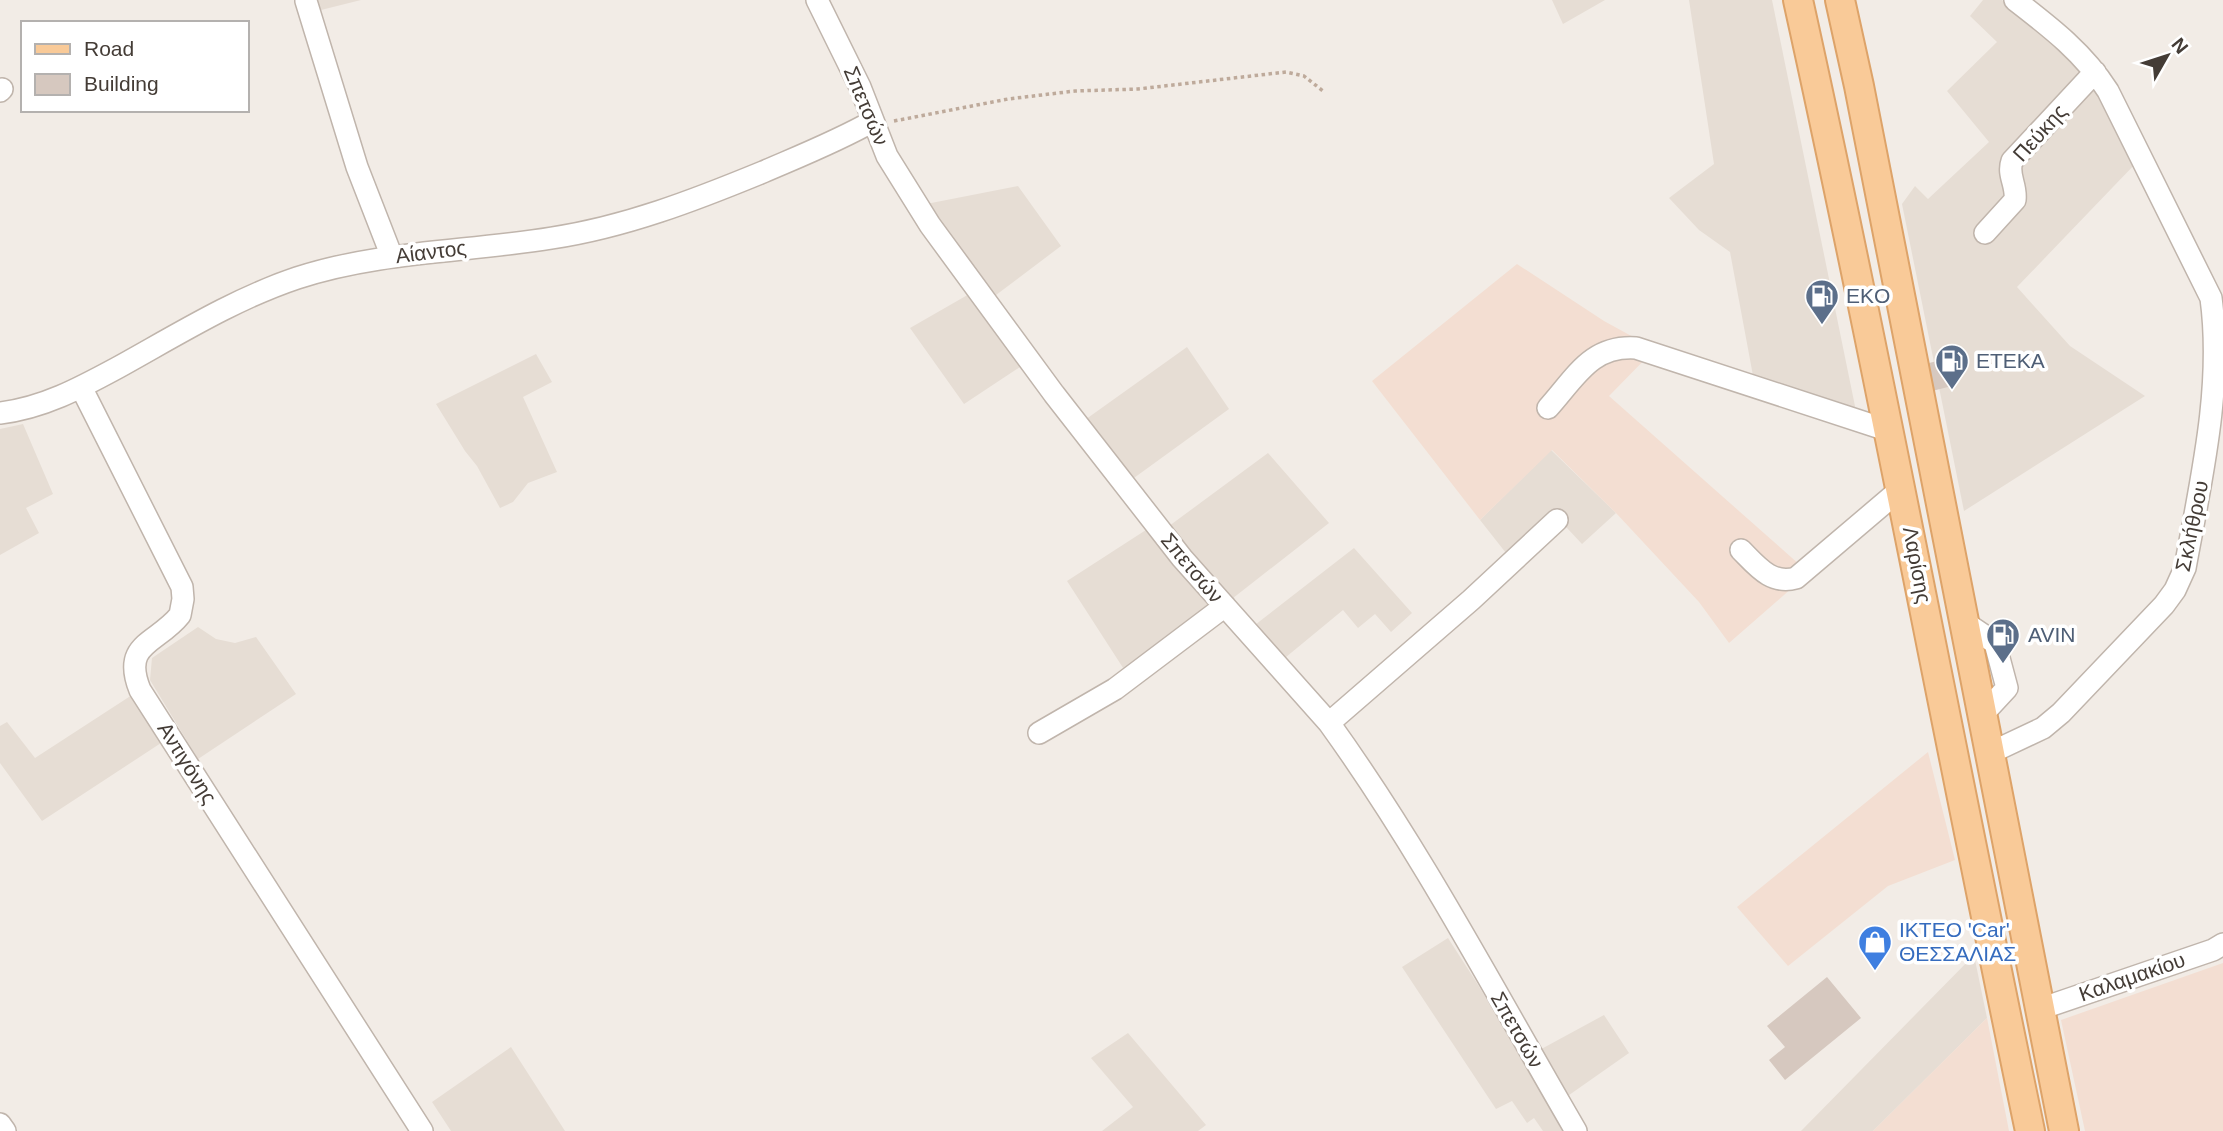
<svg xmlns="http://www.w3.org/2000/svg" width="2223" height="1131" font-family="Arial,sans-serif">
<rect width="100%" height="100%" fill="#f2ece6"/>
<path fill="#e6ddd4" d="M312,0H361L317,11Z
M1552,0H1605L1563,24Z
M1689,0H1772L1856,411L1754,381L1730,252L1699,230L1669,198L1714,164Z
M1983,0H2002L2088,76L2137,162L2017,287L2070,346L2145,396L1964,511L1902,204L1915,186L1928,199L1989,142L1947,91L1997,42L1970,16Z
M1018,186L1061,246L992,298L921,205Z
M971,293L1023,365L964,404L910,328Z
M1187,347L1229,409L1127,483L1082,422Z
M536,354L552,382L523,397L557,472L528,483L513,502L500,508L477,466L465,451L436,404Z
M23,424L53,494L26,508L39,533L0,555V429Z
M1551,450L1616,513L1582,544L1552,512L1506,553L1480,520Z
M1268,453L1329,523L1228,602L1165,529Z
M1149,528L1216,607L1127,674L1067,581Z
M1354,548L1412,613L1391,632L1375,614L1358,628L1343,610L1280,662L1251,628Z
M198,627L216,639L235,643L256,637L296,694L198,759L150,680L152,658Z
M132,695L161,743L42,821L0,763V726L7,722L35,758Z
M1448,938L1475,980L1567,1131H1543L1534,1118L1527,1123L1512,1101L1496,1109L1402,967Z
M1974,955L1987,1018L1873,1131H1801Z
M1604,1015L1629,1053L1562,1100L1534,1053Z
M1128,1033L1206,1125L1198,1131H1102L1133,1107L1091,1058Z
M511,1047L565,1131H451L432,1102Z"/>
<path fill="#f3ded2" d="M1517,264L1604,321L1655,349L1609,396L1809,573L1729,643L1699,602L1616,513L1552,450L1480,520L1372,381Z
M1928,752L1955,860L1888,886L1788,966L1737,907Z
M2223,963V1131H2085L2061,1020Z
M1987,1018L2009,1131H1873Z"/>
<path fill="#d6c8bf" d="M1945,359L1952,386L1932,391L1925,364Z
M1827,977L1861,1018L1785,1080L1769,1060L1785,1047L1767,1026Z"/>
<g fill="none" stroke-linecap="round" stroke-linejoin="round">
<g stroke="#c0b5ac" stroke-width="24">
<path id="minor" d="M817,0L860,87L887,156L930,225L1054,394L1182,558L1329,723C1422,852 1496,994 1576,1131
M306,1L357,167L392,257
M0,91L2,89
M1985,233L2015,200C2017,185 2007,175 2012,161L2095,72
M81,387L182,587L183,599L180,615C157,644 121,643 140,690L422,1131
M1548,408C1576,377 1591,345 1636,348L1890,431
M0,413C43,408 80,388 117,368C175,336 234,299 297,278C379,251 467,252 552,238C625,227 695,200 763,172C800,156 838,141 873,121
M1741,550C1757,566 1771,585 1796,578L1902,488
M1964,622L1995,643L2007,688L1982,715
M1329,723L1471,600L1557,520
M1039,733L1115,689L1225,606
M1990,753L2043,728L2061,713L2164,605L2175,590L2185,568C2201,480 2223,387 2211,298L2108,91C2084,53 2050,27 2015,0
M2040,1009L2213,950L2223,944
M0,1124L5,1131"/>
</g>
<g stroke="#dda369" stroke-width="32">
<path id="major" d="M1798,0C1881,376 1951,754 2030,1131
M1840,0L1859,86L2064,1131"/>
</g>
<path stroke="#beaa9b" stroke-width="3.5" stroke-dasharray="3.5 3.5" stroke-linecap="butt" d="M894,121L1008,99L1075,91L1138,89L1286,72L1304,76L1323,91"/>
<use href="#minor" stroke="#fff" stroke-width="21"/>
<use href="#major" stroke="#f9ca98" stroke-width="28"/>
</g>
<defs>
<g id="fuel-pin" transform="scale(1.75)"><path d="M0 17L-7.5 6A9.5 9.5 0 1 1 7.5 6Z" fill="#5c6f8a" stroke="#fff"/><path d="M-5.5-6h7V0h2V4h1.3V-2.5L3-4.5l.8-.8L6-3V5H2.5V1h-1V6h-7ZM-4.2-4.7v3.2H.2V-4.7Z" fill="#fff"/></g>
<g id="shop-pin" transform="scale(1.75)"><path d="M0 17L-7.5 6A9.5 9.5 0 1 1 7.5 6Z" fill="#3f7fe0" stroke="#fff"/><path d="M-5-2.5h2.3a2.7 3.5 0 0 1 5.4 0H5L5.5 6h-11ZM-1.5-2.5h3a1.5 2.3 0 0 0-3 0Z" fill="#fff"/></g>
</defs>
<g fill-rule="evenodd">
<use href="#fuel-pin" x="1822" y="296"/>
<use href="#fuel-pin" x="1952" y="361"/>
<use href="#fuel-pin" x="2003" y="635"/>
<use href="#shop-pin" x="1875" y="942"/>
</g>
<g text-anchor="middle" stroke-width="7" stroke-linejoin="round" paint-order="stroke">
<g font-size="21" fill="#443c36" stroke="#fff">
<text transform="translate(866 106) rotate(67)" y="7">Σπετσών</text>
<text transform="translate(2040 133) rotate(-48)" y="7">Πεύκης</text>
<text transform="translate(431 252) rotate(-7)" y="7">Αίαντος</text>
<text transform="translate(2192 526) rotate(-78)" y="7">Σκλήθρου</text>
<text transform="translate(1917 565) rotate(79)" y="7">Λαρίσης</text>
<text transform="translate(1192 568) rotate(50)" y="7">Σπετσών</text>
<text transform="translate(187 763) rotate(58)" y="7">Αντιγόνης</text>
<text transform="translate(2132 977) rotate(-19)" y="7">Καλαμακίου</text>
<text transform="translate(1517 1030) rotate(60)" y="7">Σπετσών</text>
</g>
<g font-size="21" fill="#4e5e75" stroke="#fff" text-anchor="start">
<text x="1846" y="303">EKO</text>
<text x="1976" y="368">ΕΤΕΚΑ</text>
<text x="2028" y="642">AVIN</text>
</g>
<g font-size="21" fill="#366cbe" stroke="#fff" text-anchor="start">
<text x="1899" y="937">ΙΚΤΕΟ 'Car'<tspan x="1899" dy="24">ΘΕΣΣΑΛΙΑΣ</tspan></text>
</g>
</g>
<rect x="21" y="21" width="228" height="91" fill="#ffffff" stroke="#b4b1af" stroke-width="2"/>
<rect x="35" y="44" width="35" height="10" fill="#f9ca98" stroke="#b4b1af" stroke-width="2"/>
<text x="84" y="56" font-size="21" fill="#443c36">Road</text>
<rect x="35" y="74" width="35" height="21" fill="#d6c8bf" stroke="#b4b1af" stroke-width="2"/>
<text x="84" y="91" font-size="21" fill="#443c36">Building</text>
<g transform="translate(2167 56) rotate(51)" stroke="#ffffff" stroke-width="5" paint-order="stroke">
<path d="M0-5L12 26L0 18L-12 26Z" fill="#443c36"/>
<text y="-10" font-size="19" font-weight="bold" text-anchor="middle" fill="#443c36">N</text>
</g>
</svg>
